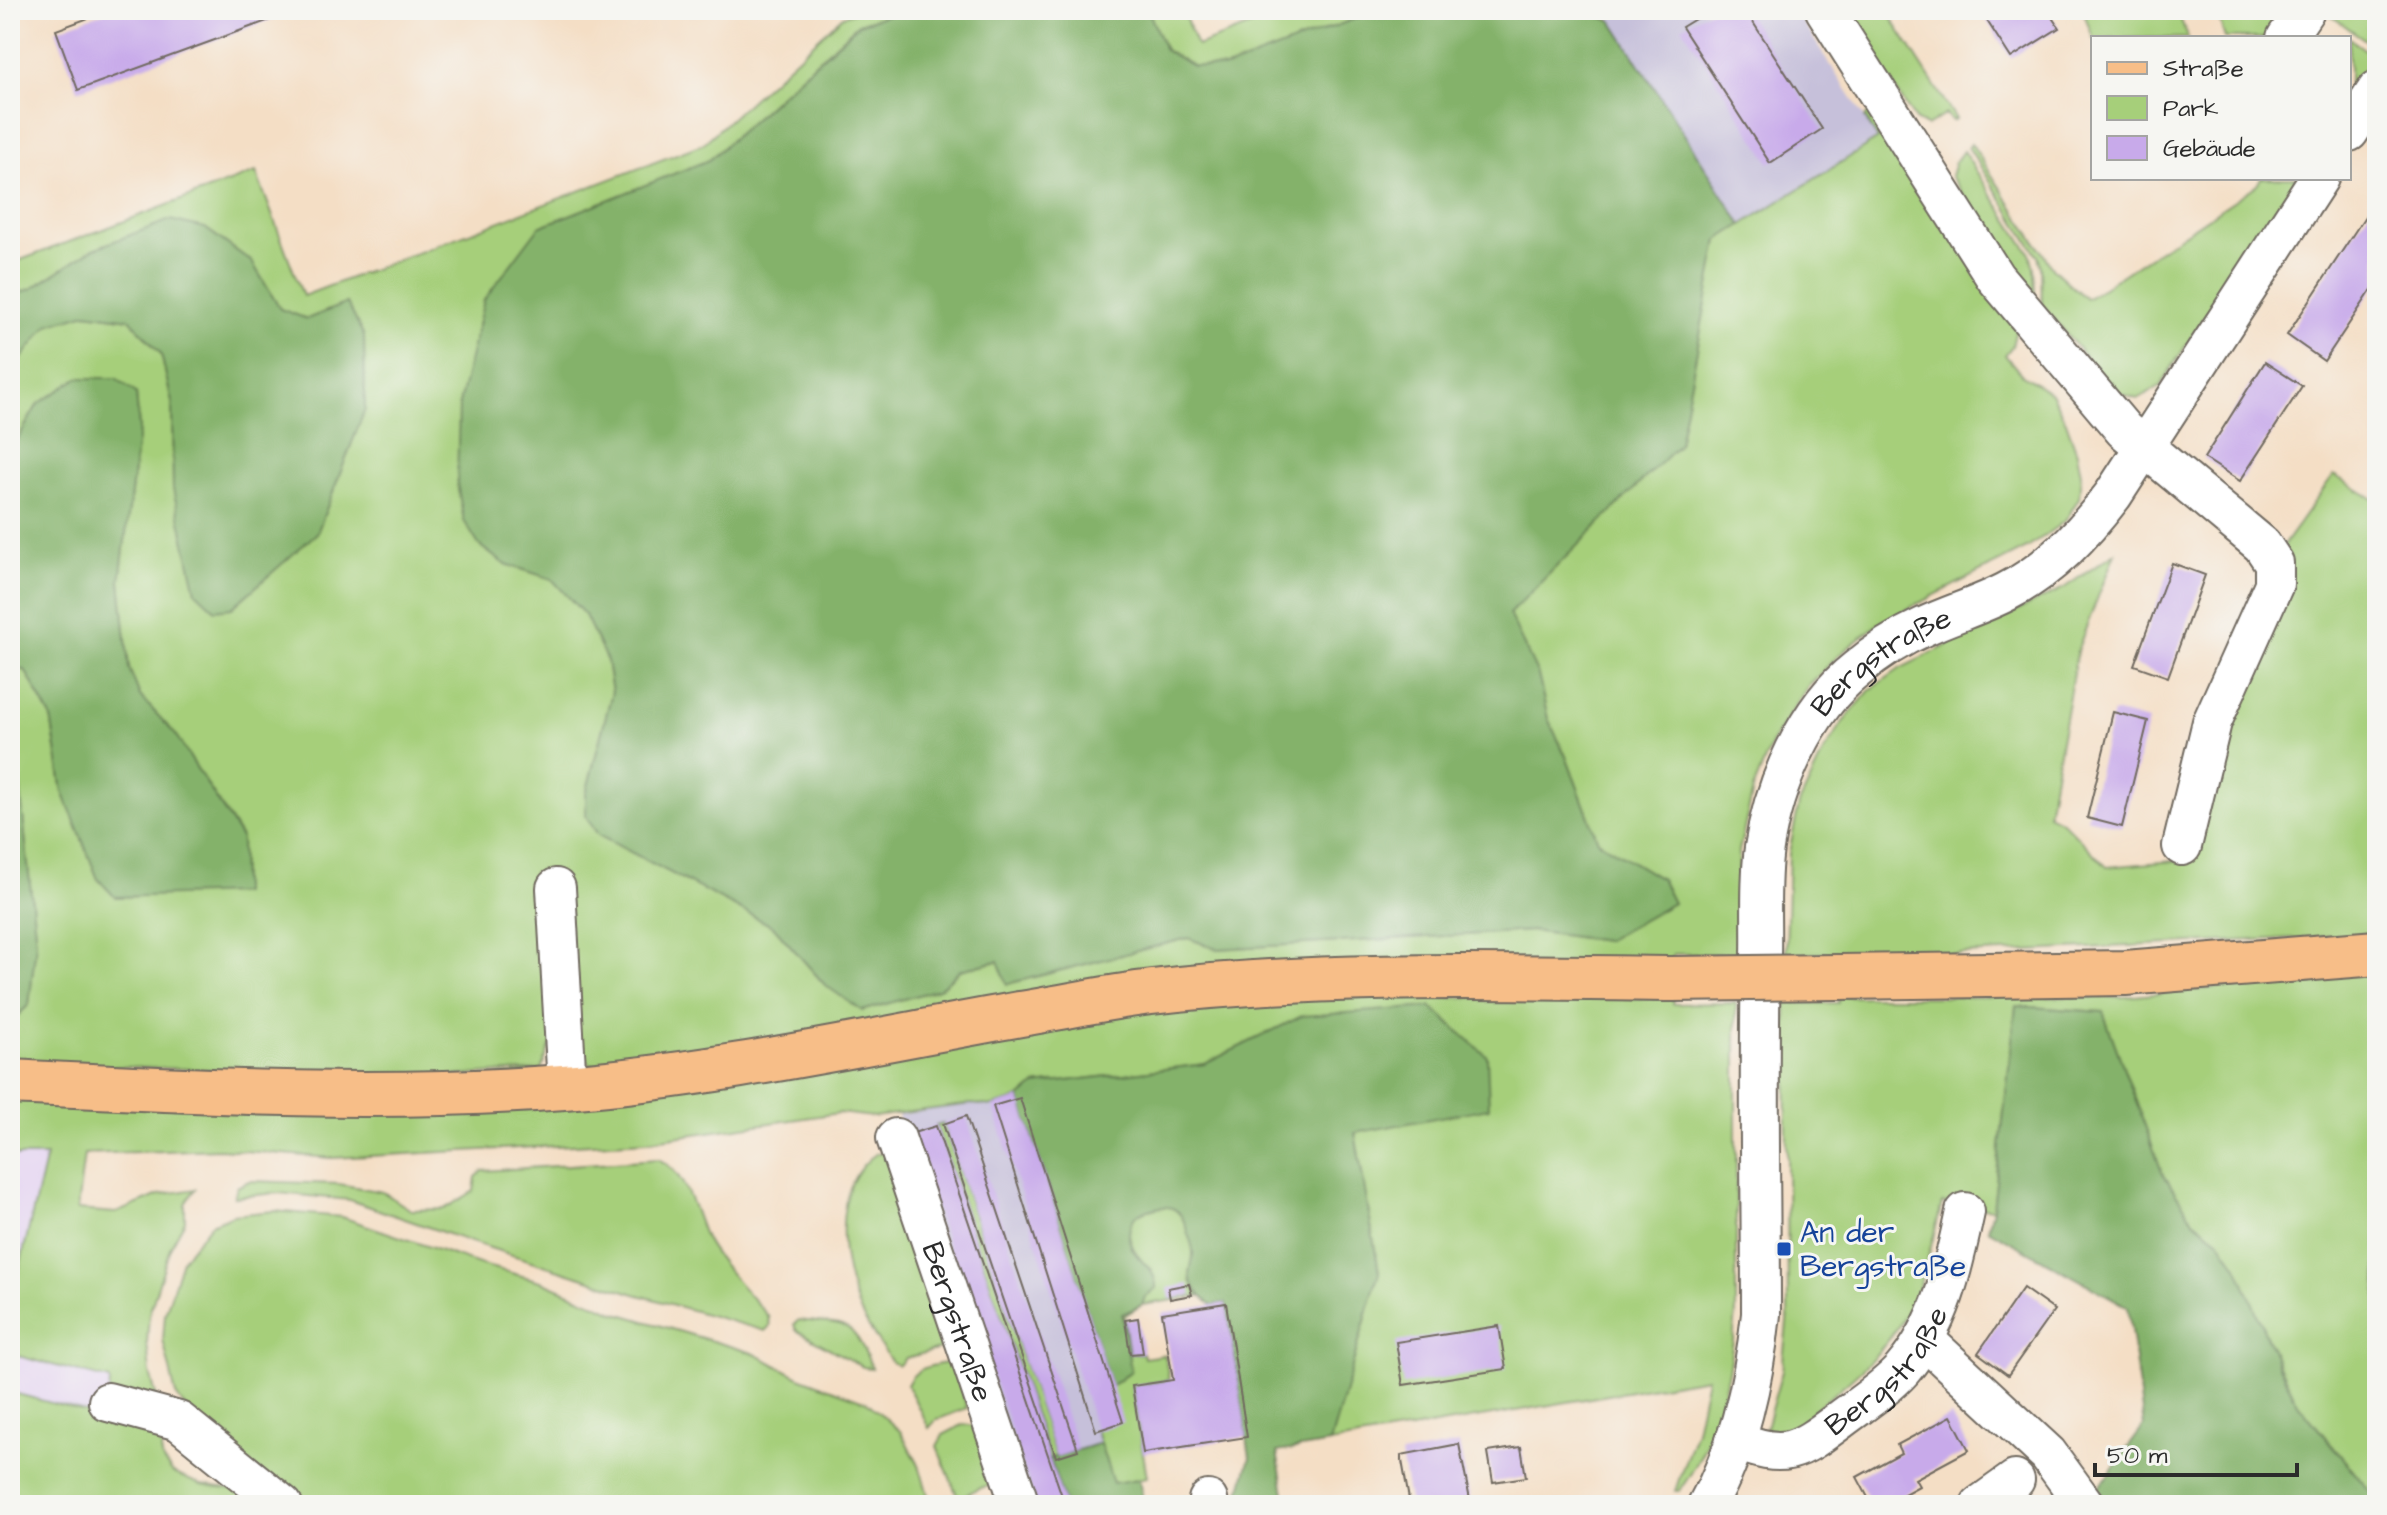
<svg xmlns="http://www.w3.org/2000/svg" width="2387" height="1515" font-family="'Architects Daughter',sans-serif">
<rect width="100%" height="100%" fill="#f6f6f2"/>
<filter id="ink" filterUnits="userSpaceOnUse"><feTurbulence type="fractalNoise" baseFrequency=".0125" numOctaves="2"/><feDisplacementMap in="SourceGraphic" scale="16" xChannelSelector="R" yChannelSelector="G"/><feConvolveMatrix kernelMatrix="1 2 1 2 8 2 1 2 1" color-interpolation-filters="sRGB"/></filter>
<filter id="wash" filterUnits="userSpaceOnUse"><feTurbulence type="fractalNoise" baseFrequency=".006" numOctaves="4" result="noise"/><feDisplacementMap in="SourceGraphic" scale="32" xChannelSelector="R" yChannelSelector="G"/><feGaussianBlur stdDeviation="1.8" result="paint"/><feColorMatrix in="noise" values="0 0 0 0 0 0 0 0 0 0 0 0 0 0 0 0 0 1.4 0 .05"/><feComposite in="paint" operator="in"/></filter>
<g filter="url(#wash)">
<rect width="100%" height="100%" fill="#f4dec5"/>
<path fill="#e4d3f2" d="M47,1155L32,1215L10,1308V1156Z
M10,1354L111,1380L106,1417L10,1392Z"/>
<path fill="#c6c0da" d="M1605,10H1795L1878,138L1742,225Z
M1020,1098L1123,1422L1096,1431L1100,1443L1056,1457L943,1124L936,1126L1065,1505H1029L898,1115L971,1104L993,1106Z"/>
<path fill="#a6cf7a" stroke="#687d52" stroke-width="2" d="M860,10H902L858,24L709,160L539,227L479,545L503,563L552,579L585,615L607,661L612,692L586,794V816L598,835L774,927L825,985L939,989L960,970L999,961L1007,984L1188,938L1217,949L1532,931L1605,941L1673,903L1661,879L1598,841L1565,754L1548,719L1538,675L1508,614L1679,444L1718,240L1878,139L1865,118L1870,112L2016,329L2012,346L2005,355L2021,374L2051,393L2066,422L2077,453L2081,474L2079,498L2066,520L2029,547L1878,624L1839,655L1808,686L1772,742L1753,790L1739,851L1737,954H1673L1672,960L865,1025L590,1065L574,1041L551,1044L541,1070L439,1077L10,1063V1022L29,1005L36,943L17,757L10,724V668L25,670L51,717L63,792L98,879L115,897L242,892L241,837L175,734L140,696L129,669L120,581L139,429L136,393L38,404L10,452V373L48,324L86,313L130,319L161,354L172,402L173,489L317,533L365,409L364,336L347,303L307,319L280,309L252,262L205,228L93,249L31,289L10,296V264L256,172L303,296L703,144L843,16Z
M1148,10H1182L1197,46L1293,10H1378L1227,68L1193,66L1164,50Z
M1845,10H1886L1956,119L1952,121L1946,114L1926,126L1915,120Z
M2083,10H2177L2188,38H2093Z
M2216,10H2291L2274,38H2225Z
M2329,10H2377V46H2374L2327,13Z
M2349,38L2371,54L2372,61L2376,65L2368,79L2349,96Z
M1971,143L2053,269L2086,299L2257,185L2261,178H2304L2214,314L2208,311L2160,386L2137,399L2115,392L2042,305L2041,267L2038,256L1968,147Z
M1963,151L2030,253L2034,268L2035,299L2031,301L1951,176L1955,162Z
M2334,475L2377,501V934L1839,960L1838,953L1786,954L1789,853L1799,804L1823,753L1843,722L1870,690L1901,668L2064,588L2115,553L2077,651L2048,814L2062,821L2107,867L2185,860L2280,550Z
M2377,971V1500L2298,1404L2219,1240L2193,1220L2162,1172L2103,1012L2016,1006L1993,1209L1942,1203C1934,1234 1927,1268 1914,1298C1893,1346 1852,1380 1812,1411L1816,1418L1788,1435L1765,1431L1782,1371L1788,1313L1786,1003H1838L1839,997H2125Z
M1289,997L1673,998V1004L1736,1003V1312C1731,1374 1717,1440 1679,1491H1675L1696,1430L1707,1378L1330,1443L1379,1272L1355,1133L1302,1016L1205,1064L1035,1085L1020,1098L993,1106L971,1104L873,1117L839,1113L647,1141L332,1158L220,1149L84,1154L77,1210L116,1213L159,1195L195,1189L185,1204V1221L170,1248L149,1314L147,1343L150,1373L157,1399L109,1396L110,1380L10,1354V1308L46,1156H10V1097L189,1107Z
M943,1124L1056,1457L1050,1459L936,1126Z
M877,1153H885L951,1346L906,1358L898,1366L891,1361C881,1345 869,1330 861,1313C839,1267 829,1185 877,1153Z
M658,1159C686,1171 694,1212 705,1238C713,1257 752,1297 768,1316L770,1326L765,1331L635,1294L471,1242L350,1200L278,1193L234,1197L237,1187L249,1181L339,1184L383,1192L411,1210L444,1209L474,1191L476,1177L483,1171Z
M1167,1205C1184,1211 1193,1236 1194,1253C1194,1262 1188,1269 1191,1279C1192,1285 1196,1290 1200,1296L1142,1305L1124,1316L1130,1354L1143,1353L1144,1358L1165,1355L1169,1380L1132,1386L1147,1477L1113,1484L1096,1431L1111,1386L1122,1314L1142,1305L1152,1270C1135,1259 1115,1224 1142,1212C1149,1208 1159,1207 1167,1205Z
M274,1211L342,1217L482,1265L544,1282L614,1312L753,1353L799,1377L867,1402L900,1431L919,1465L931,1505H301L192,1418L176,1395L163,1340L165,1314L182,1260L211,1224L233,1215Z
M799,1320C848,1326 852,1319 872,1368L863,1367L796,1330L794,1324Z
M945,1363L954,1367L967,1408L936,1420L929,1428L907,1385C915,1368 928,1366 945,1363Z
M10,1392L163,1433L161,1451L163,1461L173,1473L201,1485L252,1493L267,1505H10Z
M964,1424L974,1426L999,1485C985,1484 969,1491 959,1500L937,1446L943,1435Z"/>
<path fill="#84b26a" stroke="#586e4a" stroke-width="2" d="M902,10H1148L1165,50L1193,66L1226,68L1378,10H1582L1612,21L1742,225L1718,240L1679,444L1509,614L1538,675L1548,719L1565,754L1598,841L1661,879L1673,903L1605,941L1532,931L1217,949L1188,938L1007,984L998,961L960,970L939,989L862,1011L825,985L774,927L598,835L586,816V794L612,692L607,661L585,615L552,579L503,563L479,545L464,521L457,484L459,404L484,300L539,227L709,160L859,24Z
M170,220L205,228L252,262L280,309L307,319L347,303L364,336L365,409L317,533L232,608L215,610L196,592L173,489L172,402L161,354L130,319L86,313L48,325L10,373V296L31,289L93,249Z
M78,378H116L136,393L139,429L120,581L129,668L140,696L175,734L241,838L242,893L115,897L98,879L63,792L51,717L25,670L10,668V452L38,404Z
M10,724L17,757L36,943L29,1005L10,1022Z
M2016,1006L2103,1012L2162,1172L2193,1220L2219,1240L2237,1266L2279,1366L2298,1404L2377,1500V1505H2104L2099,1487L2144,1426L2128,1307L1988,1229L1993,1209Z
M1431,1007L1487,1056L1489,1108L1355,1133L1379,1272L1330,1443L1277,1452L1286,1505H1240L1239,1496L1250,1457L1226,1303L1212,1305C1204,1299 1196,1293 1192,1282C1187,1272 1194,1262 1193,1252C1193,1246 1190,1240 1188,1234C1183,1215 1178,1203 1156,1208C1151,1210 1143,1210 1138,1214C1132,1218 1129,1228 1129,1236C1130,1260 1157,1265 1156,1288L1145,1297L1142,1305L1122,1314L1131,1371L1111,1386L1020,1098L1035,1085L1205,1064L1302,1016Z
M1100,1443L1113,1483L1139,1479L1144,1505H1065L1050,1459Z"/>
<g id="blocks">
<path fill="#c8aaea" d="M110,10H297L78,90L56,30Z
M1710,10H1745L1822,129L1770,163L1682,27Z
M1980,10H2047L2059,28L2011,58Z
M2377,198V282L2324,361L2287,335Z
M2265,362L2302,386L2240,481L2204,458Z
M2172,563L2205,575L2168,677L2134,665Z
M2113,712L2148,721L2122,827L2087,818Z
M1020,1098L1123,1422L1096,1431L993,1106Z
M966,1116L1078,1450L1056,1457L943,1124Z
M936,1126L1065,1505H1037L910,1134Z
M1189,1284L1192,1295L1170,1299L1168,1288Z
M2023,1288L2054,1310L2008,1375L1978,1353Z
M1226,1303L1247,1437L1143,1453L1132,1386L1173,1380L1162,1313Z
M1138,1318L1143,1353L1130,1354L1125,1320Z
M1499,1326L1506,1369L1403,1385L1396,1342Z
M1951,1416L1969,1450L1915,1479L1919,1486L1884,1505H1872L1857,1477L1901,1453L1897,1445Z
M1459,1444L1471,1505H1410L1401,1455Z
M1521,1447L1526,1477L1493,1482L1488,1452Z"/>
</g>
</g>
<g filter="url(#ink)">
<use href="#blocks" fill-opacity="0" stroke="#716a61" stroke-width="2"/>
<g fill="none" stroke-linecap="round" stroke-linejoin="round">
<g stroke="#716a61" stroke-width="42">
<g id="minor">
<path d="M1825,10L1995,277L2124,430L2262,545L2274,563V584L2212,722L2182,846"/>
<path d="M2286,38L2305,10"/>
<path d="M2349,132L2377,90"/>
<path d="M556,888L567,1087"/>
<path id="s1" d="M896,1138L1020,1505"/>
<path d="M1924,1339L2048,1454L2085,1505"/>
<path d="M108,1402L179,1421L283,1505"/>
<path id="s2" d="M1735,1440C1786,1461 1798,1451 1840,1420C1861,1404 1885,1389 1902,1370C1941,1325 1953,1269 1965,1212"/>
<path d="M1208,1500L1209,1505"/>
<path id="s3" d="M1707,1505C1740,1447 1754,1380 1761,1314C1761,1195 1758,1076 1761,957C1762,921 1759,883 1764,848C1773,786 1806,709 1857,669C1877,652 1899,638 1923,627C1950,614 1979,606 2006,592C2051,569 2083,534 2113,495L2319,178"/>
<path d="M1980,1505L2015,1480"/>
</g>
</g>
<g stroke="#716a61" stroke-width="48">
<path id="major" d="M1839,977L2125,973L2377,953
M10,1082C195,1091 379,1101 564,1087C717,1075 869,1041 1020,1014C1064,1007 1108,997 1152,992C1325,972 1499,977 1672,979"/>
</g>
<use href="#minor" stroke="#fff" stroke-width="38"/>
<use href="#major" stroke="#f7be88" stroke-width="44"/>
<g stroke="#716a61" stroke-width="48" stroke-linecap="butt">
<path id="major-bridge" d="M1672,979L1839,977"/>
</g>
<use href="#major-bridge" stroke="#f7be88" stroke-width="44"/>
</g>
</g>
<rect fill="#1a4fb4" stroke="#f6f6f2" stroke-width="3" x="1776" y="1241" width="16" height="16" rx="4"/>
<g text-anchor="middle" stroke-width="6" stroke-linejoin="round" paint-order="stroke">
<g font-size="30" fill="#2b2b2b" stroke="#f6f6f2">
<text dy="10" stroke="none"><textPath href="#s3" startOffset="896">Bergstraße</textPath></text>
<text dy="10" stroke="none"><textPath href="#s1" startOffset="194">Bergstraße</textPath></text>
<text dy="10" stroke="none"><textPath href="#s2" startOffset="184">Bergstraße</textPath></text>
</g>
<g font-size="30" fill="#164399" stroke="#f6f6f2" text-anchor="start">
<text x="1800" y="1242">An der<tspan x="1800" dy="34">Bergstraße</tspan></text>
</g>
</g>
<rect width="2387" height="1515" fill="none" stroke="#f6f6f2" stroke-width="40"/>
<rect x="2091" y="36" width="260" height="144" fill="#f6f6f2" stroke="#a5a5a2" stroke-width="2"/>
<rect x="2107" y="62" width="40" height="12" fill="#f7be88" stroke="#a5a5a2" stroke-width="2"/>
<text x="2163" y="76" font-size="24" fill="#2b2b2b">Straße</text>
<rect x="2107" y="96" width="40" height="24" fill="#a6cf7a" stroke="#a5a5a2" stroke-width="2"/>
<text x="2163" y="116" font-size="24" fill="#2b2b2b">Park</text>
<rect x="2107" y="136" width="40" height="24" fill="#c8aaea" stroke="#a5a5a2" stroke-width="2"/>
<text x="2163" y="156" font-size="24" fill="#2b2b2b">Gebäude</text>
<path d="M2095 1463v12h202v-12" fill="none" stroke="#2b2b2b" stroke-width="4"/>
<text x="2107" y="1463" font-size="24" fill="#2b2b2b" stroke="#f6f6f2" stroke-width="6" paint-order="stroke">50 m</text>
</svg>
